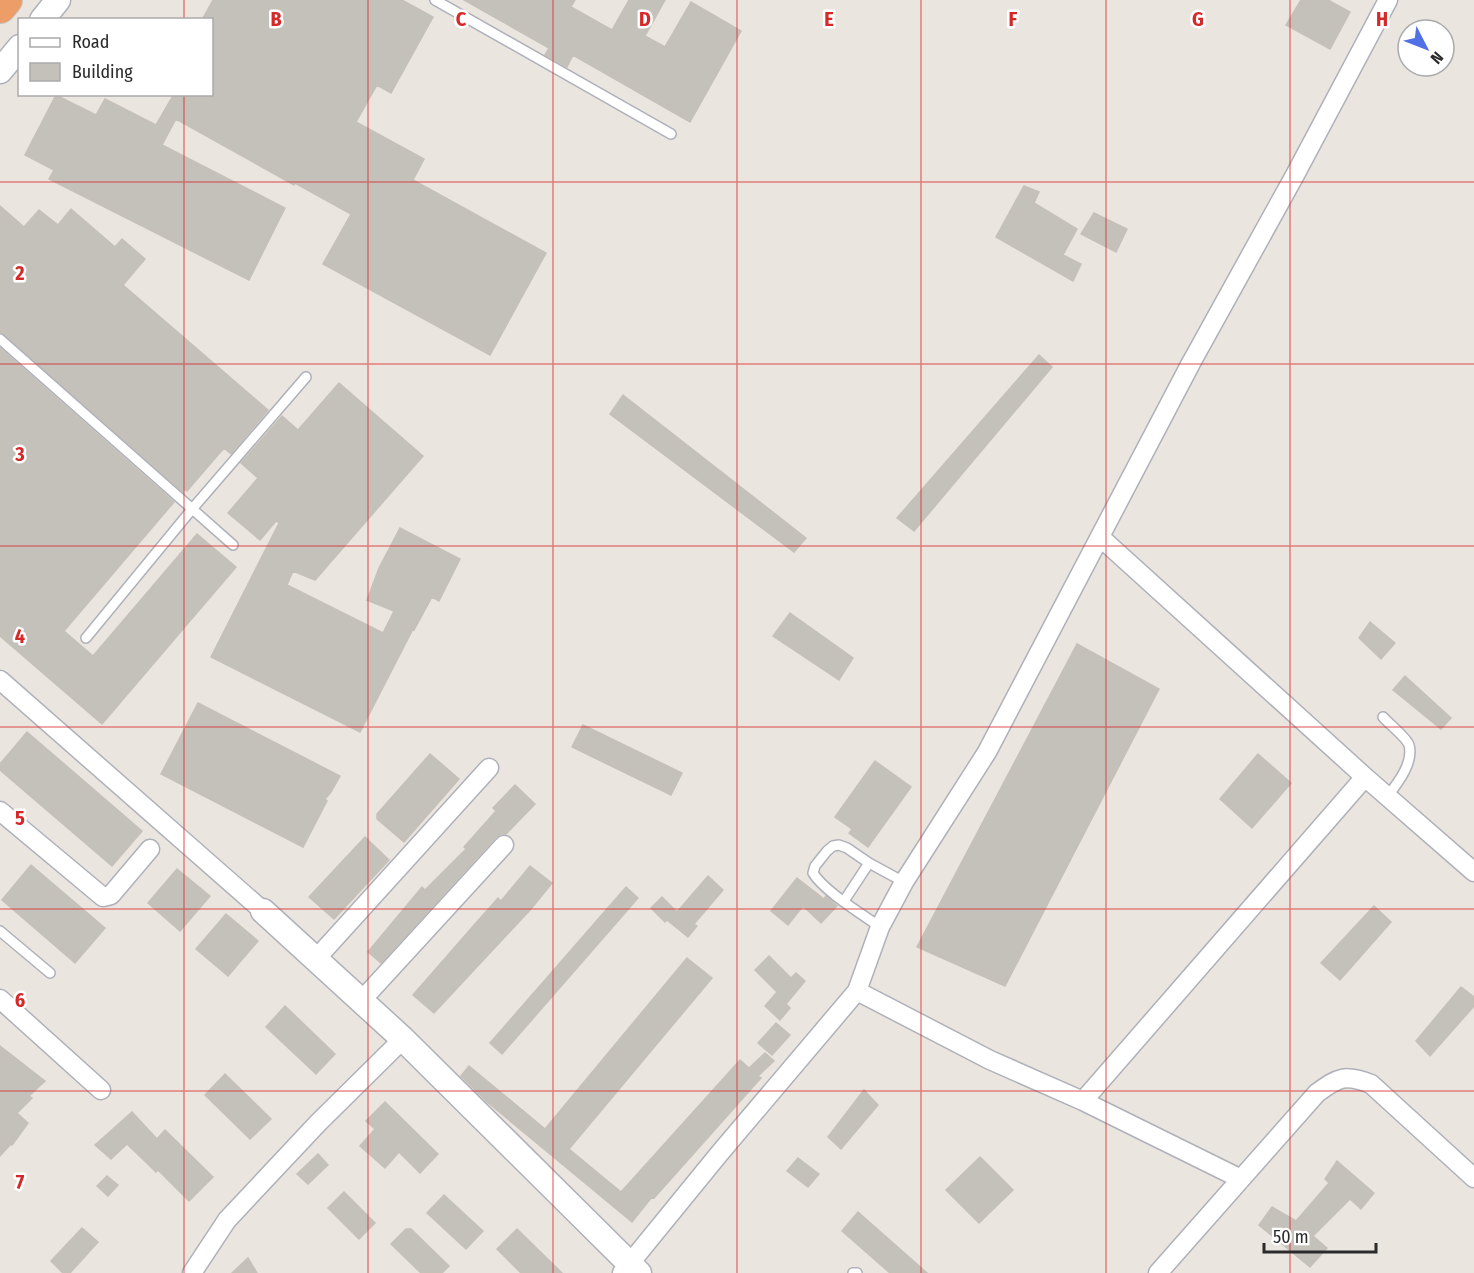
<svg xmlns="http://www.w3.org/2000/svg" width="1474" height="1273" font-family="'Fira Sans Condensed',sans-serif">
<rect width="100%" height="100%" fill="#ebe5df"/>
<path fill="#c4c0ba" stroke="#c6c1b8" stroke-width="1.5" d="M213,0H402L433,17L391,93L377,85L356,122L424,159L413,180L546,253L490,355L323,264L351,214L295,183L294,185L176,119L162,145L285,208L249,280L49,179L54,170L25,155L56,95L96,115L105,99L156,125L174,94H212V20H202Z
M464,0H575L571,7L612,30L629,0H665L645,36L665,47L691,2L741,31L690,122L573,55L567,67L545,55L549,48Z
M1301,0H1328L1350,12L1330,49L1286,25Z
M1024,186L1039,192L1034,203L1077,229L1063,255L1081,264L1073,281L996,237Z
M0,206L24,227L39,210L58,225L71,209L115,247L122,239L145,259L123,285L268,410L231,454L224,448L187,491L185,489L183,492L4,334L0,332Z
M1094,213L1127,229L1116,252L1081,234Z
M0,348L174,502L64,631L93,656L197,534L236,567L102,724L0,636Z
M1039,355L1052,367L914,531L897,518Z
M339,383L423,456L315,580L293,571L287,585L383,633L394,611L367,600L379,568L400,528L460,559L439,601L432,597L414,630L413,629L360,732L211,657L279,523L276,521L260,540L228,513L258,478L241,463L282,416L298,430Z
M623,395L806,538L794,552L610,414Z
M790,613L853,658L839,680L773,636Z
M1370,622L1395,643L1381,659L1359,638Z
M1077,644L1159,689L1005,986L917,947Z
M1405,676L1451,718L1441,729L1393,690Z
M198,703L340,776L331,792L325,799L327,801L303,847L161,774Z
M583,725L682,773L671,795L572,747Z
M27,732L142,831L112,866L0,770V764Z
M430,754L459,779L404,842L377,819V814Z
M1258,754L1291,783L1252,828L1220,799Z
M875,761L911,787L868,847L849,833L852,829L835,817Z
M515,785L535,804L506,834H501L496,837L381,963L368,952L422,887L425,890L466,849L464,847L496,811L493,808Z
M365,837L389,860L334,919L309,897Z
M31,865L105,928L75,963L2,900Z
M530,866L552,883L531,909L434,1013L413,995L475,924L498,898L501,901Z
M177,869L210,896L180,931L148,903Z
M708,876L723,890L694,924L697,926L688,937L667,920L665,922L651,908L662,897L677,912Z
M797,878L824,899L826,896L837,906L821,923L803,906L788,925L771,911Z
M626,887L638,898L502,1054L490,1043Z
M1374,906L1391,922L1340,980L1321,963Z
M226,914L258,941L228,976L196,949Z
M769,956L791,978L796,973L805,981L786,1004L790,1008L780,1020L765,1006L777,992L755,970Z
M687,958L712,978L569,1149L621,1192L740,1060L749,1068L765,1053L774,1061L758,1076L761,1078L654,1198L652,1197L632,1222L486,1101L461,1076L469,1066L545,1129Z
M1461,987L1474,997V1006L1430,1056L1416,1041Z
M285,1006L335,1054L316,1074L266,1027Z
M776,1023L790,1035L772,1055L758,1043Z
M0,1046L45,1081L29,1096L32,1098L17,1113L28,1123L12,1145L11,1144L0,1156Z
M225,1074L271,1119L250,1139L205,1095Z
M864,1090L878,1105L841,1149L828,1137Z
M385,1102L438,1154L420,1173L399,1152L385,1168L360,1146L375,1129L366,1121Z
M132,1112L157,1139L165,1130L213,1177L189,1201L158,1170L156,1172L127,1144L111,1159L95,1145Z
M318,1154L328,1165L308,1184L297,1174Z
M980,1157L1013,1190L979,1223L946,1190Z
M798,1158L819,1174L808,1187L787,1171Z
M1337,1161L1374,1193L1361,1209L1350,1199L1313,1236L1327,1248L1310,1267L1259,1225L1272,1207L1296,1221L1329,1183L1325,1179Z
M107,1176L118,1185L108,1196L97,1186Z
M344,1192L375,1223L359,1239L328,1208Z
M444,1195L483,1231L466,1249L427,1213Z
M858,1212L927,1273H890L842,1231Z
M82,1228L98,1242L70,1273H63L51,1261Z
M406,1229H411L449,1266L442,1273H421L391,1244Z
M517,1229L562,1273H521L497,1249Z
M248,1258L257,1273H232Z"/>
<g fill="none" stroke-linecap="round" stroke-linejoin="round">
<g stroke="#afb1ba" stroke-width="12">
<path id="lane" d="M435,0L671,134
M0,339L233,545
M86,638L193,508L306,377
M1383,717C1389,724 1406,737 1409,745C1414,763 1397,784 1387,797
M844,901L869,863
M880,927C862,914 824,891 813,873L815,866L827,851L833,846L839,845L847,848L869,863L904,882
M0,931L50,973
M853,1273H857"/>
</g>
<g stroke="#afb1ba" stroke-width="21">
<path id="street" d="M1100,537L1365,777L1474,872
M0,680L263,911
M0,811L103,897L111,895L150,849
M315,960L489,768
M857,991L990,1060L1083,1101L1241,1179
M0,999L101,1090
M361,1001L504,845
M1083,1101L1365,777
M192,1273L227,1220L318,1123L403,1039
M622,1273L719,1154L857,991L880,927L904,882L987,752L1191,363L1295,175L1388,0
M1158,1273L1317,1093C1339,1077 1345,1074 1371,1084L1474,1178"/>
</g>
<g stroke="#afb1ba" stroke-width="27">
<path id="secondary" d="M42,20L58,0
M0,71L20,47
M263,911L403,1039L639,1273"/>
</g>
<g stroke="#c4c4c4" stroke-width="34">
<path id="highway" d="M0,7L6,0"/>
</g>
<use href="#lane" stroke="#fff" stroke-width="9"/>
<use href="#street" stroke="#fff" stroke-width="18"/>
<use href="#secondary" stroke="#fff" stroke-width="24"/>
<use href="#highway" stroke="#ed9e68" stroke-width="32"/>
</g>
<path fill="none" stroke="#d62828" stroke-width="1.5" stroke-opacity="0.55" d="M184,0V20M368,0V1273M553,0V1273M737,0V1273M921,0V1273M1106,0V1273M1290,0V1273M184,94V1273M0,182H1474M0,364H1474M0,546H1474M0,727H1474M0,909H1474M0,1091H1474"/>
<g font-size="20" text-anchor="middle" font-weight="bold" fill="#d62828" stroke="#fff" stroke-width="5" stroke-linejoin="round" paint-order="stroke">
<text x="276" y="26">B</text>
<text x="461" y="26">C</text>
<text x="645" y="26">D</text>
<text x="829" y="26">E</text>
<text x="1013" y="26">F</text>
<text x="1198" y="26">G</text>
<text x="1382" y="26">H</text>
<text x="20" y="280">2</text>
<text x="20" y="461">3</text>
<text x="20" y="643">4</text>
<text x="20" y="825">5</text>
<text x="20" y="1007">6</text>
<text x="20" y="1189">7</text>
</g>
<rect x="18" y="18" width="195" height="78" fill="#ffffff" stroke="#aaaaaa" stroke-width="1.5"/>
<rect x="30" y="38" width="30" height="9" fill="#ffffff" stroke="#aaaaaa" stroke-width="1.5"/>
<text x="72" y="48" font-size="18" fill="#2b2b2b">Road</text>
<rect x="30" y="63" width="30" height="18" fill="#c4c0ba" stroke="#aaaaaa" stroke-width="1.5"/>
<text x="72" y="78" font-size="18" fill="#2b2b2b">Building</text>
<g transform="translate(1426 48) rotate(132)"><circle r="28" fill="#ffffff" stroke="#aaaaaa" stroke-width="1.5"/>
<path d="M0-4.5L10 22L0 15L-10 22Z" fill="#5070e6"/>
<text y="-9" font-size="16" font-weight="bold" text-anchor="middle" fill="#2b2b2b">N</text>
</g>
<path d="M1264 1243v9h112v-9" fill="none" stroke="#2b2b2b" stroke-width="3"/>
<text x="1273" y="1243" font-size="18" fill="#2b2b2b" stroke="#ffffff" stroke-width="4.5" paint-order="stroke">50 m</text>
</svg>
